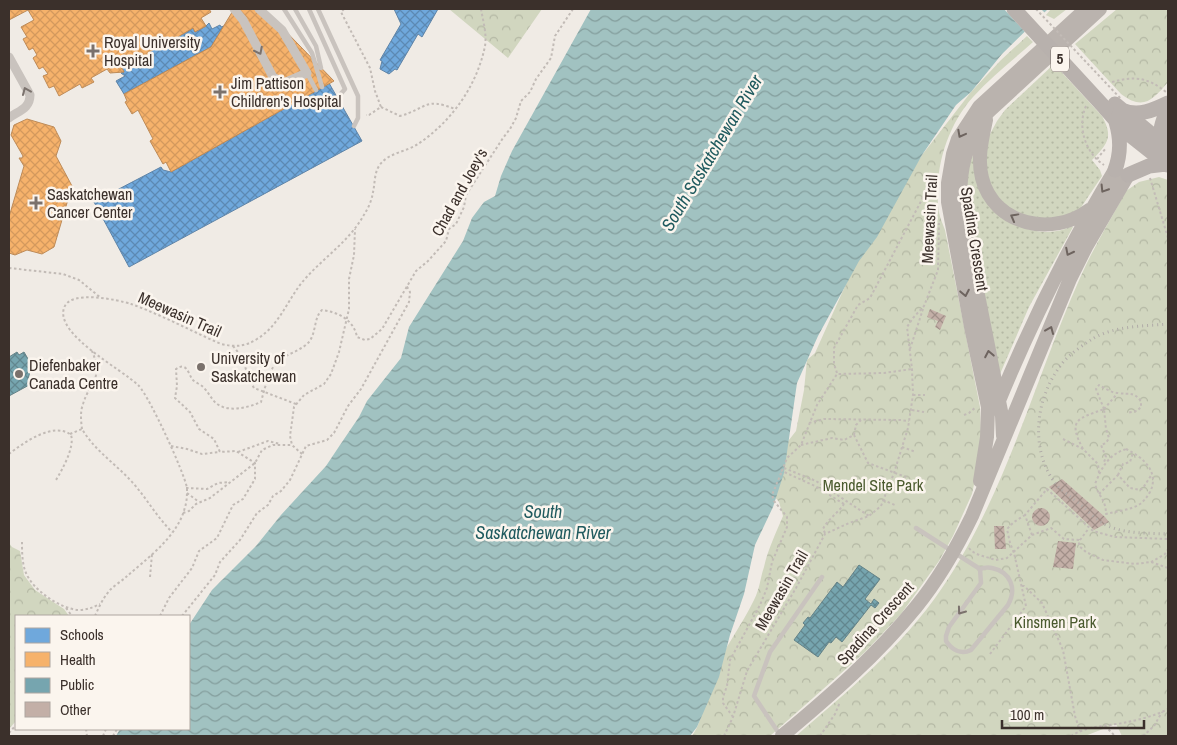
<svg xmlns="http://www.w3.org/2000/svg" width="1177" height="745" font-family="'Archivo Narrow',sans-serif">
<defs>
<pattern id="grass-dots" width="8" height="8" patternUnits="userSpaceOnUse" patternTransform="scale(1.25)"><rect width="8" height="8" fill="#d1d6bf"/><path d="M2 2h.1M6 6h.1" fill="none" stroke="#b4b8a4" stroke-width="1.8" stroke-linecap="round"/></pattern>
<pattern id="forest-crowns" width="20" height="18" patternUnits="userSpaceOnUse" patternTransform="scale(1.25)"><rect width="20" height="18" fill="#d1d6bf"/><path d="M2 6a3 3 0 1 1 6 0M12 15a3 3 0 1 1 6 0" fill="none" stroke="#b4b8a4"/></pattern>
<pattern id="water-waves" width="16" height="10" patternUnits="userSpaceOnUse" patternTransform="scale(1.25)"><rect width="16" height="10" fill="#a1c2c1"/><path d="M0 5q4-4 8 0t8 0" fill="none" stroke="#849e9d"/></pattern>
<pattern id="schools-cross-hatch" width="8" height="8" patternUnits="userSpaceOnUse" patternTransform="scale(1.25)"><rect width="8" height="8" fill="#6fa8dc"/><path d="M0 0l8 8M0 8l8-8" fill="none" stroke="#5c89b3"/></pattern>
<pattern id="health-cross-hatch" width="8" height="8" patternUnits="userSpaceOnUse" patternTransform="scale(1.25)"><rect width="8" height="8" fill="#f6b26b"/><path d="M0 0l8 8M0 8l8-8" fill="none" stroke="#d4995d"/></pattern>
<pattern id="public-cross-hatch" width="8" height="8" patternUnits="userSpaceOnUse" patternTransform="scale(1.25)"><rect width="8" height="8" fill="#76a5af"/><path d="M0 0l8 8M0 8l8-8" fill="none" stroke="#62878f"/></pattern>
<pattern id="building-cross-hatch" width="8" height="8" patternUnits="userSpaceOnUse" patternTransform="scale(1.25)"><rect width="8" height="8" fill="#c3afa7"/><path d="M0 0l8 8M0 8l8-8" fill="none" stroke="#a08f88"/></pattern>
</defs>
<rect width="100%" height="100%" fill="#f0ebe5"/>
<path fill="url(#grass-dots)" d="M1054,64L1102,116C1114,138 1107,144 1092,160L1100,170L1102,176L1080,209L1068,216L1041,221L1008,209L994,193L984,167L989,136L997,121L1005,110Z
M976,145L1002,217C1022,230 1049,238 1072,226L1073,227L1029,307L1000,374L966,206V176Z"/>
<path fill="url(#forest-crowns)" d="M449,9H542L508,58Z
M1051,9H1067L1054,19L1046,15Z
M1117,9H1168V82C1153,100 1143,111 1121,94L1075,44Z
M1027,36L1033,42C1013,60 991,77 973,97C948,125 935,166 938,204C938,213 942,222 945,230L980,407L981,438L979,461L972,494L953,536L939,561L901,614L865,652L770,736H692C705,718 704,694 713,674C724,648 742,625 754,600C760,588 760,579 764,567C768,549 776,533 783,516L779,502L769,490L785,445L796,431L804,390L807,360L815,353L859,255L922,155L971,92L1001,60Z
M1159,177L1168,180V736H1122L1116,724L1085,736H796C848,691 903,646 942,588C1006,494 1034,381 1080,278C1093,248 1111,219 1126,191L1139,182Z
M9,543L12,547L20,551L24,575L35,590L64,609L69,616H16V721L9,729Z"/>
<path fill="url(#water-waves)" d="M591,9H1048L1002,54L971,92L956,105L922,155L877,237L859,261L818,336L797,383L784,473L773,507L755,545L744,594L730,635L719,677L697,727L690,736H116L120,729H189V625L212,590L256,546L281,515L326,466L340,445L359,417L367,401L401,358L409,327L463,241L472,218L484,202L495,196L501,176L512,151Z"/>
<path fill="#f0ebe5" d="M1004,9H1041L1046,14L1027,34Z"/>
<path fill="url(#schools-cross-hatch)" stroke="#5f84a7" d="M394,9H438L422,37L418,34L397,70L395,69L389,74L380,69L382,61L380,60L401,24Z
M209,23L212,29L220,25L221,27L224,26L211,47L124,94L116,81L125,76L121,73L124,72L122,68L137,59L140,63L151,57L149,52L165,43L167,48L178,42L176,38L193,28L195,32L206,26Z
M329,83L362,141L129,267L94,202L161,167L163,170L171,172Z"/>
<path fill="url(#health-cross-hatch)" stroke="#be8b58" d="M9,9H209L211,12L201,18L206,26L195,32L193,28L176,38L178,42L167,48L165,43L149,52L151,57L140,63L137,59L122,68L124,72L110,73L107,69L91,78L94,82L82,88L80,84L59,96L54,86L49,88L43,76L48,74L43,67L39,69L33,58L37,55L33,48L29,50L23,39L27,37L21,27L34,20L28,10L9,20Z
M234,9H264L334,81L171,172L166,162L163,164L150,141L153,139L138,110L132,114L125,102L127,101L124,94L211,47Z
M27,119L54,127L61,141L56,156L72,186L54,247L42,254L27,250L15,255L9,253V217L24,166L19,158H22L23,156L11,135L14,125Z"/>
<path fill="url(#public-cross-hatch)" stroke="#648287" d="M17,352L19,355L24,352L31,364L29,365L31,368L28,379L31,384L9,396V357Z
M859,565L880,579L865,599L871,604L874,599L879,603L875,608L871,605L842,642L836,637L831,643L829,642L818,657L794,640L805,625L803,623L808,617L810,618L837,582L843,587Z"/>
<path fill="url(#building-cross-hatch)" d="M930,309L946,316L940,330L935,327L938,321L927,317Z
M1062,479L1105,517L1109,522L1094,530L1049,487Z
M1032 517a9 9 0 1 1 18 0a9 9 0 1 1-18 0Z
M994,526H1004L1006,549H995Z
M1058,541L1076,543L1073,569L1053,567Z"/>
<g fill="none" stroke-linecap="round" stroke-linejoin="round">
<path stroke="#c2bbb6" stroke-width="2" stroke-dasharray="2.5 2.5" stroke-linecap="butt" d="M344,9L341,12L370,68L375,91L381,107L369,115H366
M1112,82C1135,76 1147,77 1166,92
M1086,106C1077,126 1085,153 1104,165
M381,107L400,116C428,108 424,97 455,109
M1097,159L1106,148
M1150,178L1168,238
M9,268L63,274L79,280L101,298
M233,346L242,357L249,379L254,388L296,404
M910,349L923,309
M837,373L834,364V348L858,305L870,298L928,188L936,184
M913,395H925
M1104,409L1096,389L1099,385C1104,388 1112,393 1118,393C1130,395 1133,391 1141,401V407L1137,411L1127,413
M1104,409L1117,394
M912,410L924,412
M964,415L969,413L976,407
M809,423L824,419L900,420L909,421
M82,429C81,421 80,412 83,404C90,381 104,379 92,351
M70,434L82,429C95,451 116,464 133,483C147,499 157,517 172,532
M854,435L856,425L861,420
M1063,439L1083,449L1098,464L1099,473
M801,445L832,438L844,440L854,435L868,463L906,477
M171,446L187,449L202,454L220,452
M902,447L916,452
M1083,449C1067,419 1078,419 1104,409L1106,429L1109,438L1106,443L1101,445L1106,457L1104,462
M1126,449C1143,457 1160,472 1150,492C1147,497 1144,501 1140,504C1131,510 1117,511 1106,514C1106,500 1099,497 1095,484C1102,467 1108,455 1126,449Z
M238,452L268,441L280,444
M9,454C23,443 54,421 71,435C75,447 62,470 56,480
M302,454L292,445L290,436L294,407L304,395L324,384L331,374L339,352L349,309V279L354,255L355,229
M784,468L816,481L869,516
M1118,475L1123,464L1130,462L1133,453
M186,488L207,489L218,483L229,482
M187,493L199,502
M1099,494L1118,475L1130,488L1140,490L1143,488L1152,474
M883,500L895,505
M844,504L815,486L782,471L787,458L801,445L817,405L837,374L884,373L912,369
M183,513L189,511L196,504L210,498L255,463L262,450L273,445H292
M825,533L823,529C827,520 838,513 844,504
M1032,535L1025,515L1047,489L1093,531L1115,537L1168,539
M1080,540L1089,528
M22,542C22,551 22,564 26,573C33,590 59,608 78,610C86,610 92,608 100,604
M969,548C975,556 986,556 995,560
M996,560L1007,558L1032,535L1051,528L1064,539L1079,540V546L1086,552L1103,560L1135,564L1151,562L1168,568
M1151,562L1165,554L1168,549
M150,577L152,554
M1022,586H1024L1042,603L1063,650L1075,716L1080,731
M66,608L72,616
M95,616C99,607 103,598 110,590C114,586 120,582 125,578C146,559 178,537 185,507C187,501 187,495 187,488C184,472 150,398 139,386C122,369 55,335 64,308C70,289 118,300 131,304C162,315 191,331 221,344C235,347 245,347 257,339C280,325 287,300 304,280C324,257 350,241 365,213C369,207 372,199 373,192C375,184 374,174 379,166C387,153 406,152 418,144C451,122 477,86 485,46C487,34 483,21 481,9
M160,616L169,598L192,568L199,551L217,538L233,505L243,499L255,479V463L236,451L220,452L214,439L199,429L190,412L175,398L177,386L176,369C186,362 188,372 192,379C195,383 201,384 204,388C211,395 212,403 223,407C235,411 249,407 261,402C264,391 270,366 279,360C288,354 299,351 307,344C317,335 313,318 322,310C338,312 354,320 357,337L365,340L370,339L382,329L416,271L428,261L446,241L449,229L456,224L464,207L466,195L503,138L510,129L516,118L521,101L530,92L536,79L551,58L555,36L573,9
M182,616L215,575L220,562L240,540L257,513L268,505L273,496L281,491L290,480L306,446L327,440L334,433L348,406L361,389L409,302L410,292L406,285
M990,654L1026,606L1014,553L1010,543L1007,529L1014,522L1025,515
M733,717L723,703V697L727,686L730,660L760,605L767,588L772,562L787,527V517L774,501L772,495L782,471
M1105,726L1115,736
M86,729L87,736
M9,733L16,725
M103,736L106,729
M113,736L117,729
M724,736L733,717L747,671L796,588L825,534L849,523L869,516L881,506L894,473L908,428L913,395L912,369L907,327L913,318L924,306L938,270L939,223
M820,736L835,714L840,702
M1071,736C1087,726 1105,726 1123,723C1138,720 1155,716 1168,709
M1143,736L1154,726L1162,712"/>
<path stroke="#c9c3be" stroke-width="4.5" d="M284,9L312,53L322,87
M295,9L316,46L321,68
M309,9L345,89L338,97
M318,9L358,96V118L354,126
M307,73L316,90
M916,528L980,569C983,568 988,567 992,568C1011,572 1017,589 1008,605L971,650C961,655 952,650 946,641V636L949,627L981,583L980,569
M780,735L754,696L770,652L822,577"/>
<path stroke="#c9c3be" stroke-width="9" d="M234,9L243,20L273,77L284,83L307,73L282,30L259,9
M9,57L30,95C30,109 18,111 9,118"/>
<path stroke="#bab3ae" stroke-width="14" d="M986,120C982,139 977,159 982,178C994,226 1053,237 1089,210
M998,403C1031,323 1070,244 1115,170
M1003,436L1002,416L961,209C958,171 965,143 988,112L1100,9
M980,481L987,437L988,407L971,327L948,202V183L953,154L958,139L979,107L1086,9
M782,736C830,696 877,655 916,607C938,580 957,547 972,516L1070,279L1086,247L1128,175"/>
<path stroke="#b8b1ad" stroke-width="15" d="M1115,104L1168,148
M1106,109L1125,131L1168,165
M1122,110C1138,117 1154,110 1168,103
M1164,145C1158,129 1162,124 1168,108
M1115,170C1121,153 1121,139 1116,122
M1128,175L1149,166L1166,164"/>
<path stroke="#b1aca8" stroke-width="3" stroke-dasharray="1 4" stroke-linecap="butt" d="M1168,324C1144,326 1115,326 1094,338C1083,345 1069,354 1061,365C1036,397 1029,448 1055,483C1061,491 1073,498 1081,505C1089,512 1098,522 1108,526C1126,534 1149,533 1168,534"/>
<path stroke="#c2bbb6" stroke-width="2" stroke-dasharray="2.5 2.5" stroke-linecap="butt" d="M1036,9L1121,99"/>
<path stroke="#b8b1ad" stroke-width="15" d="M1014,9L1106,109"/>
</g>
<defs><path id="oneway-chevron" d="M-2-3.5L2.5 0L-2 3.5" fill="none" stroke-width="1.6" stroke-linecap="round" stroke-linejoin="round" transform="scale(1.25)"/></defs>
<g stroke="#7b726d">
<use href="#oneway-chevron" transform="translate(259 51) rotate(63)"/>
<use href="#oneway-chevron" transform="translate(26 91) rotate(-113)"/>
<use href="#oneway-chevron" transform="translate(961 611) rotate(126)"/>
</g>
<g stroke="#6e645f">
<use href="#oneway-chevron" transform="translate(961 134) rotate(118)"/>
<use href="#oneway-chevron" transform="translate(1104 189) rotate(122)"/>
<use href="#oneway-chevron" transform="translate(1014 217) rotate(-151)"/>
<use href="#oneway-chevron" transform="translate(1069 252) rotate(117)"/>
<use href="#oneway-chevron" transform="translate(965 293) rotate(79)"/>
<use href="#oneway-chevron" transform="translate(1050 330) rotate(-67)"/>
<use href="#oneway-chevron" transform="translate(989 354) rotate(-101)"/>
</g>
<g fill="#7a716c" stroke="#fbf5ee" stroke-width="2">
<path d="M90.5 43.5h5v5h5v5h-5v5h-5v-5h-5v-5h5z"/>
<path d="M217.5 84.5h5v5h5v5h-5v5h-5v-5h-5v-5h5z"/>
<path d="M33.5 195.5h5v5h5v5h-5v5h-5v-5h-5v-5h5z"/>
<circle cx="201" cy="367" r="5"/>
<circle cx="19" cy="374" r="5"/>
</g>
<g text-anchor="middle" stroke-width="5" stroke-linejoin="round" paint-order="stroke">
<rect fill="#fbf5ee" stroke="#756b66" stroke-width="1" x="1051" y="46.5" width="18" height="25" rx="4"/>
<g font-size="15" font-weight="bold" fill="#3b302b">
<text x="1060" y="64">5</text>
</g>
<g font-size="16" fill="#3b302b" stroke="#fbf5ee" text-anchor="start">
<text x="104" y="48">Royal University<tspan x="104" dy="18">Hospital</tspan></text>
<text x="231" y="89">Jim Pattison<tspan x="231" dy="18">Children's Hospital</tspan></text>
<text x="47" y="200">Saskatchewan<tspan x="47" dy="18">Cancer Center</tspan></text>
<text x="211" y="364">University of<tspan x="211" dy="18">Saskatchewan</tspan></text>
<text x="29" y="371">Diefenbaker<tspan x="29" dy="18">Canada Centre</tspan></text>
</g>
<g font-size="16" fill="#3b302b" stroke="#fbf5ee">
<text transform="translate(459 192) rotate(-61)" y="6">Chad and Joey's</text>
<text transform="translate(929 219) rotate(-87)" y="6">Meewasin Trail</text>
<text transform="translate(975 239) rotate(81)" y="6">Spadina Crescent</text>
<text transform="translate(180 314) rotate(24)" y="6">Meewasin Trail</text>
<text transform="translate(781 590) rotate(-60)" y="6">Meewasin Trail</text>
<text transform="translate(875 623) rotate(-48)" y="6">Spadina Crescent</text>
</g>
<g font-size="16" fill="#4a5a2e" stroke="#fbf5ee">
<text x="873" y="491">Mendel Site Park</text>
<text x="1055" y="628">Kinsmen Park</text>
</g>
<g font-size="18" font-style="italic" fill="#1f5a5e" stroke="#fbf5ee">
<text transform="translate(712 153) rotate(-59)" y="6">South Saskatchewan River</text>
<text x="543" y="518">South<tspan x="543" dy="21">Saskatchewan River</tspan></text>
</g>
</g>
<rect width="1177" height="745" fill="none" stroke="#3b302b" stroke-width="20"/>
<rect x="15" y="615" width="175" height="115" fill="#fbf5ee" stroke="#aea6a0"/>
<rect x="25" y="628" width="25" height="15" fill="#6fa8dc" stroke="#aea6a0"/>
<text x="60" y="640" font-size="15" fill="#3b302b">Schools</text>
<rect x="25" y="652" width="25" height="15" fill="#f6b26b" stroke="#aea6a0"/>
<text x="60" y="665" font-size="15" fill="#3b302b">Health</text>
<rect x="25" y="678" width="25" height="15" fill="#76a5af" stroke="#aea6a0"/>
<text x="60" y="690" font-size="15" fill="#3b302b">Public</text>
<rect x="25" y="702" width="25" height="15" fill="#c3afa7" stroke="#aea6a0"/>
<text x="60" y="715" font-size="15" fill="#3b302b">Other</text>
<path d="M1002 720v8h142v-8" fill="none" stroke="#3b302b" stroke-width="2.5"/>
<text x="1010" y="720" font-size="15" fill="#3b302b" stroke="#fbf5ee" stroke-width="4" paint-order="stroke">100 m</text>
</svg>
